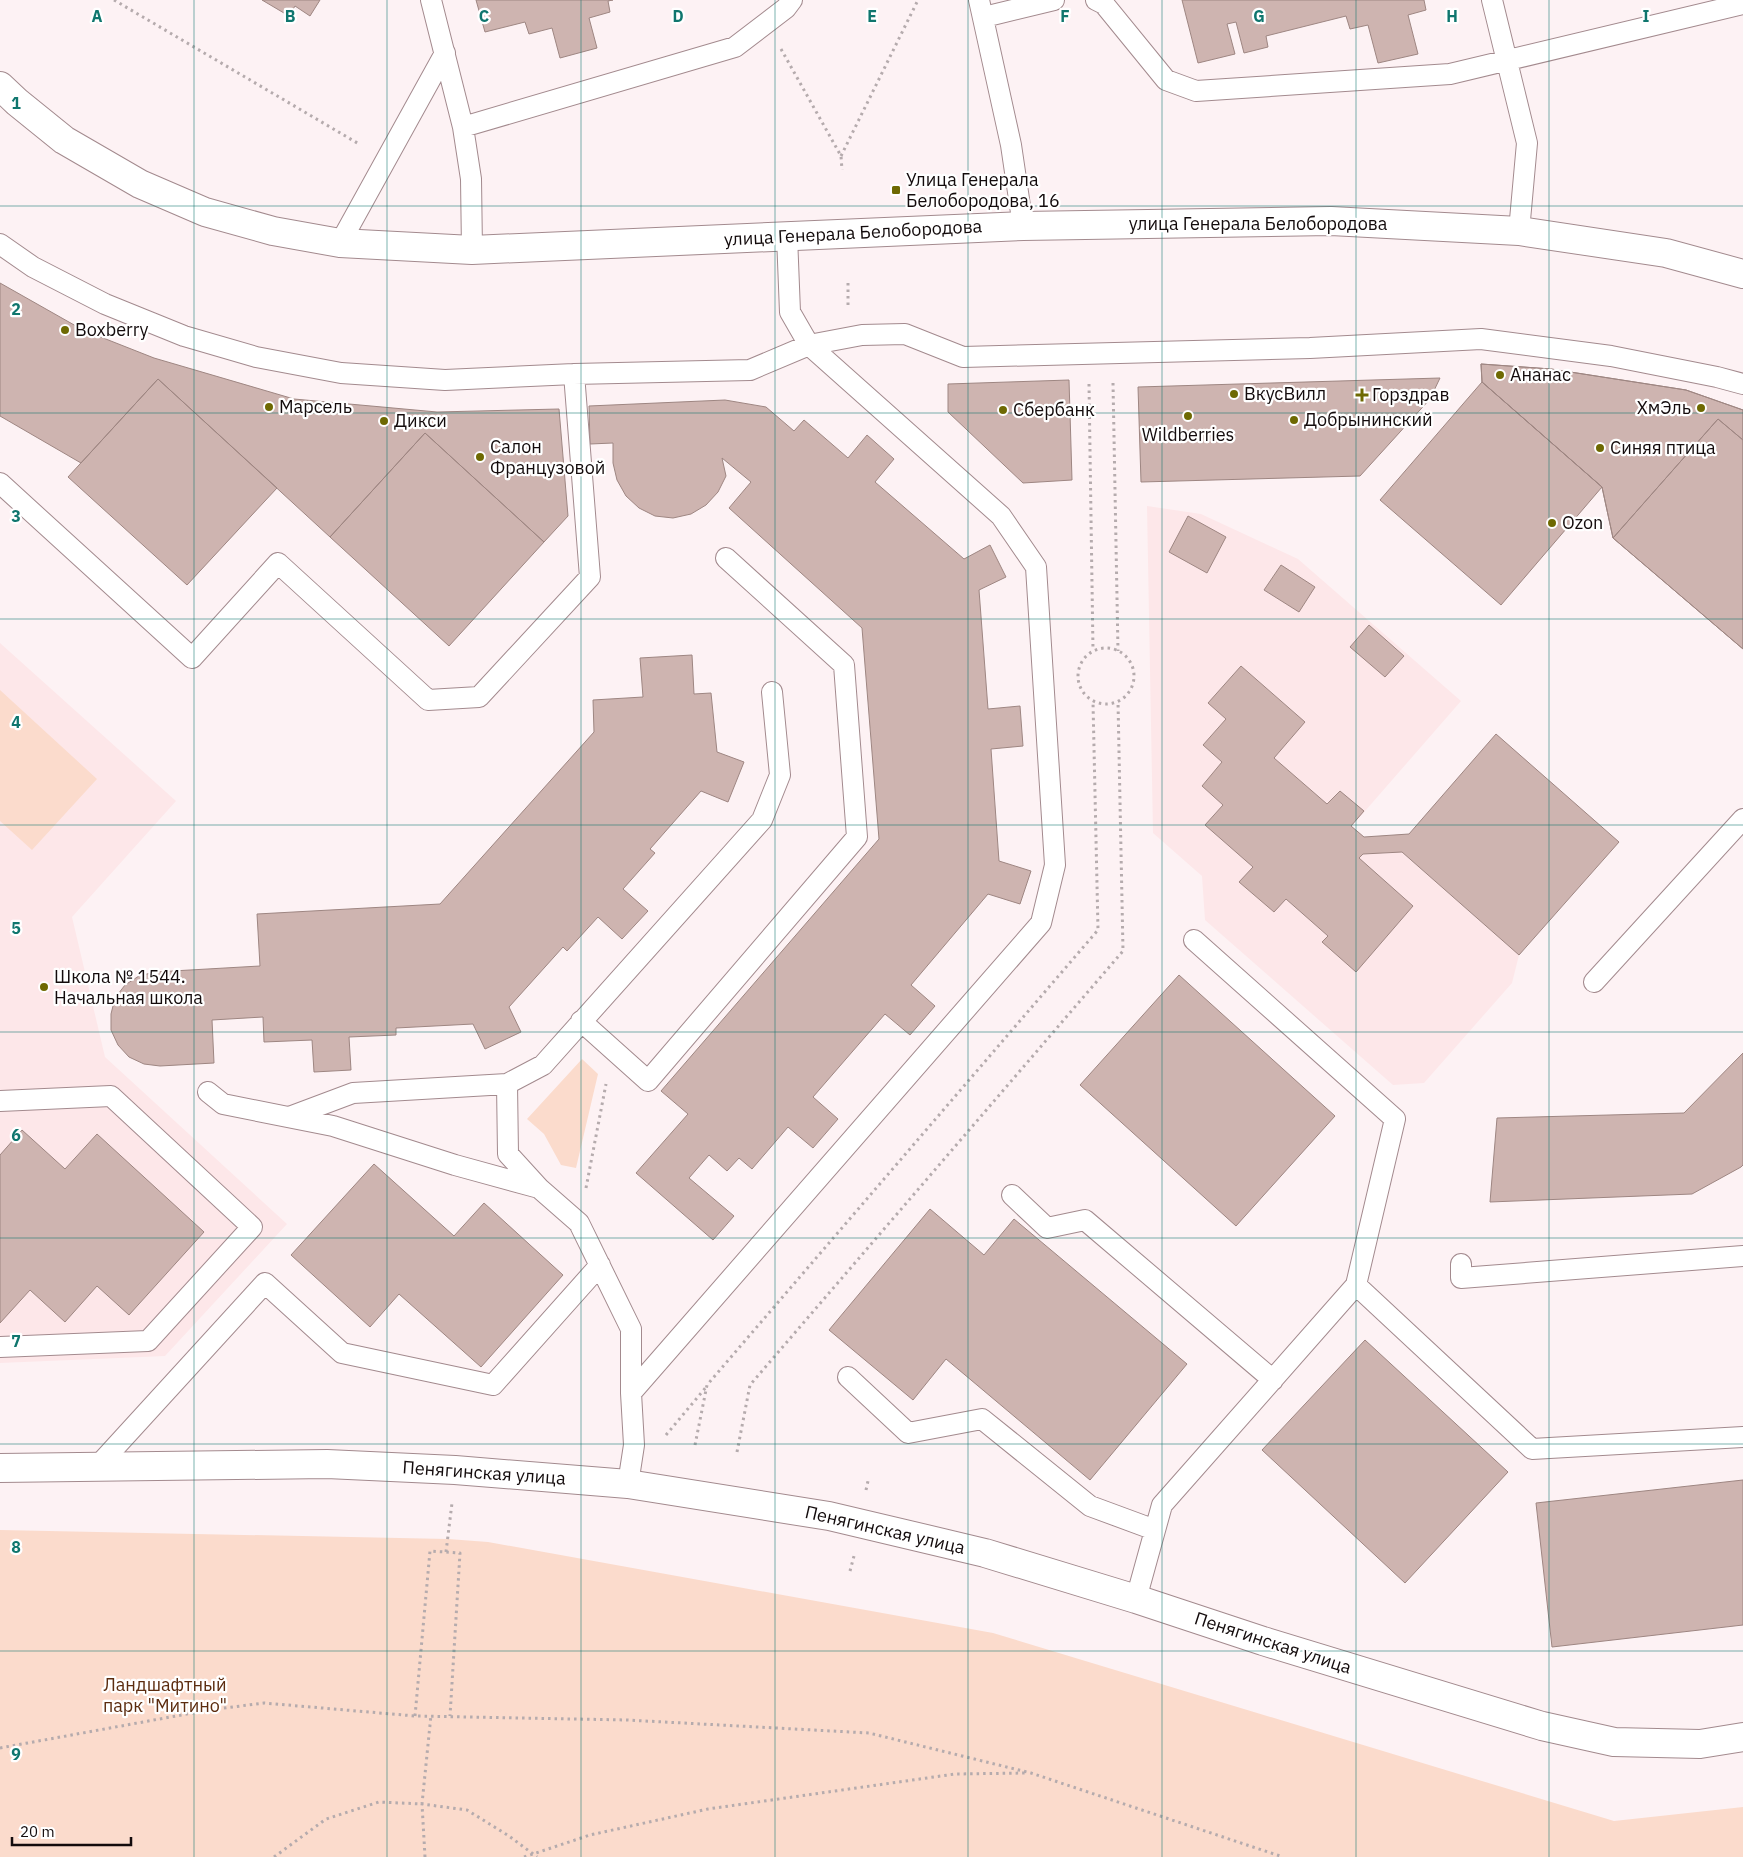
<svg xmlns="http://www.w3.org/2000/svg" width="1743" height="1857" font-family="'IBM Plex Sans',sans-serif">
<rect width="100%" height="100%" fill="#fdf2f4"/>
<path fill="#fde7e9" d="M1147,506L1201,514L1298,559L1461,701L1352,826L1364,837L1409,834L1397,848L1519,955L1512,983L1424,1083L1393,1085L1205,920L1202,876L1153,833Z
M0,643L176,801L72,917L105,1057L287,1224L165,1356L0,1363Z"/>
<path fill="#fbdbcc" d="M0,690L97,779L32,850L0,821Z
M582,1059L598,1074L576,1168L561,1165L544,1134L527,1119Z
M0,1530L448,1539L488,1542L993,1633L1614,1821L1743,1807V1857H0Z"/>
<path fill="#ceb4b0" stroke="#9e8682" d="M262,0H320L310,16L295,6L289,16Z
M476,0H613L608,1L610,12L589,18L597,48L560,58L552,28L529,34L525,22L485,32Z
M1182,0H1424L1426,10L1408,15L1418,54L1378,63L1368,25L1350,29L1346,16L1266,36L1268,47L1244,53L1236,22L1227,24L1235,54L1198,63Z
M0,283L83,330L154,358L294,399L437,412L559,409L568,516L544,542L425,433L330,537L158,379L81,463L0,416Z
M1481,364L1551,369L1686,390L1743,410V440L1718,419L1613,538L1602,487L1482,382Z
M1481,364L1551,369L1686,390L1743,410V649L1613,538L1602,487L1482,382Z
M1440,378L1430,399L1360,476L1141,482L1138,387Z
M158,379L277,488L187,585L68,477Z
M1069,380L1072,480L1023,483L948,412V384Z
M1482,382L1602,487L1501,605L1380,500Z
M725,400L766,407L794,431L804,420L848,458L867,435L894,459L875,482L964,559L990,545L1006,577L979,590L988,709L1020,706L1023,746L991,749L999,861L1031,871L1020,904L988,894L911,985L935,1006L910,1035L885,1014L813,1097L838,1119L813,1148L788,1127L752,1169L739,1158L727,1171L709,1155L689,1178L734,1216L713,1240L636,1173L688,1114L661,1091L879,839L862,628L729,508L751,482L722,458L726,476L718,492L706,505L691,514L673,518L655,516L639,508L626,496L617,480L613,463V443L590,444L589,406Z
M1718,419L1743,440V649L1613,538Z
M425,433L544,542L449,646L330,537Z
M1188,516L1226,537L1207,573L1169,552Z
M1281,565L1315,587L1299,612L1264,590Z
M1369,625L1404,656L1385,677L1350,647Z
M692,655L694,694L711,693L717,752L744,762L728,802L701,791L650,849L655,853L623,889L648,911L622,939L598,917L567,951L563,947L509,1007L521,1032L485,1049L473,1024L396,1028V1035L349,1037L351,1070L314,1072L312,1040L264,1042L263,1017L212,1020L214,1063L160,1066L144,1064L129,1057L118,1045L111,1030V1014L115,998L125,985L139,976L155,972L260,966L257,914L440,904L594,732L593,700L643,697L640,658Z
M1241,666L1305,722L1274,758L1327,804L1340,791L1364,811L1351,826L1364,837L1409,834L1496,734L1619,842L1519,955L1402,852L1363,854L1359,858L1413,906L1356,972L1322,942L1328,936L1286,899L1274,912L1239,882L1253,867L1205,825L1223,805L1202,786L1222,762L1203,745L1226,719L1208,703Z
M1179,975L1335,1116L1236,1226L1080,1085Z
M1743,1053V1165L1741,1167L1692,1194L1490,1202L1497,1118L1684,1113Z
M22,1130L65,1169L97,1134L204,1232L129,1315L97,1286L65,1322L30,1290L0,1323V1155Z
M374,1164L454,1236L484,1203L563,1275L481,1367L399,1294L370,1327L291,1255Z
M930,1209L984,1255L1014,1219L1187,1364L1090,1480L946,1359L913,1400L829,1330Z
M1365,1340L1508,1472L1405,1583L1262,1450Z
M1743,1480V1625L1552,1647L1536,1503Z"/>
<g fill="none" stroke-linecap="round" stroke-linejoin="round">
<g stroke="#a38a8e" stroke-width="22">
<path id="lane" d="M431,0L463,127L471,179L472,250
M979,0L1011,145L1023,226
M1096,0L1104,4L1166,80L1196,91L1450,74L1743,4
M1492,0L1527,143L1519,231
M984,17L1054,0
M463,127L735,47L786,8L792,0
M340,243L445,53
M0,244L33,267L105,304L184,336L256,357L341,373L445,380L574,374L750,370L809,345L862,335L905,334L963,357L1310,348L1481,339L1611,356L1717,377L1743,384
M0,483L192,658L278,563L428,700L479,697L590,577L574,374
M1594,982L1743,819
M581,1021L648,1081L857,837L844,665L726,558
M507,1084L543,1065L762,820L780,775L772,692
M208,1092L223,1104L333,1126L455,1165L539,1188L579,1223L631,1329V1393
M0,1101L111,1096L252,1227L148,1341L0,1347
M289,1117L353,1093L507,1084L508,1154L539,1188
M1012,1195L1047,1228L1085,1220L1273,1380
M1461,1264V1278L1743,1256
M1356,1285L1532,1449L1743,1437
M848,1377L908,1433L982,1419L1090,1506L1155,1530
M96,1468L265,1283L342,1353L493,1385L600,1265
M628,1484L634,1445L631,1393L1041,923L1055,865L1036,567L1001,516L809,345L790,312L787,236
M1136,1599L1162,1505L1356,1285L1395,1119L1194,940"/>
</g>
<g stroke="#a38a8e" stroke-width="30">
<path id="street" d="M0,1468L327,1464L455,1470L628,1484L829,1516L985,1553L1136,1599L1263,1641L1542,1726L1614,1742L1700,1744L1743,1737"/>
</g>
<g stroke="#a38a8e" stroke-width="30">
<path id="secondary" d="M0,86L17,102L64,140L140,184L205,212L273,231L340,243L472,250L1023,226L1331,221L1519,231L1666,253L1743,274"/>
</g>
<path stroke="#b5abad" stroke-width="3" stroke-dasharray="2.5 4" stroke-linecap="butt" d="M114,0L359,144
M781,49L841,156L842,170
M841,156L918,0
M848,283V307
M1113,383L1118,651
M1089,384L1093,650
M1078 676a28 28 0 1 1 56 0a28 28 0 1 1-56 0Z
M586,1188L606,1084
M666,1435L707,1386
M695,1445L707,1385L1098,930L1093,702
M737,1452L750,1385L1123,951L1118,702
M866,1490L868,1481
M446,1552L452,1503
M850,1571L854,1556
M415,1716L430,1551L460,1553L450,1716
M0,1748L209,1710L264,1703L415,1716L627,1720L869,1733L1031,1773L1283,1857
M274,1857L326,1819L379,1802L422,1804L431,1715
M425,1857L422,1804L467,1810L509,1836L537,1857
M524,1857L590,1835L708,1809L955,1774L1025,1773"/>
<use href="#lane" stroke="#fff" stroke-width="20"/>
<use href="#street" stroke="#fff" stroke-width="28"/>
<use href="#secondary" stroke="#fff" stroke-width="28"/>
</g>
<path fill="none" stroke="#0f766e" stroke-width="1" stroke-opacity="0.55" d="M194,0V1857M387,0V1857M581,0V1857M775,0V1857M968,0V1857M1162,0V1857M1356,0V1857M1549,0V1857M0,206H1743M0,413H1743M0,619H1743M0,825H1743M0,1032H1743M0,1238H1743M0,1444H1743M0,1651H1743"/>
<g fill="#6e6902" stroke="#fff" stroke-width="2">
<rect x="891" y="185" width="10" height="10" rx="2.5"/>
<circle cx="65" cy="330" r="5"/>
<circle cx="1500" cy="375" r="5"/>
<circle cx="1234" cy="394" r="5"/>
<path d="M1359.5 387.5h5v5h5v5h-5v5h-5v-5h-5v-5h5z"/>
<circle cx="269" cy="407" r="5"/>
<circle cx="1701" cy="408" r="5"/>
<circle cx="1003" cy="410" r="5"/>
<circle cx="1188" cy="416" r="5"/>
<circle cx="1294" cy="420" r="5"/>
<circle cx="384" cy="421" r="5"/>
<circle cx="1600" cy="448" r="5"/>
<circle cx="480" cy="457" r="5"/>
<circle cx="1552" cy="523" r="5"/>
<circle cx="44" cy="987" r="5"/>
</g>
<g text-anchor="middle" stroke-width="4.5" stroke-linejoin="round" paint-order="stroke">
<g font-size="18" fill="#130b0c" stroke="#fff" text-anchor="start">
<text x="906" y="186">Улица Генерала<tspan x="906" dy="21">Белобородова, 16</tspan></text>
<text x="75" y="336">Boxberry</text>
<text x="1510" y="381">Ананас</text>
<text x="1244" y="400">ВкусВилл</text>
<text x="1372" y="401">Горздрав</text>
<text x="279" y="413">Марсель</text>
<text x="1691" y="414" text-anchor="end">ХмЭль</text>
<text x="1013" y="416">Сбербанк</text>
<text x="1304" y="426">Добрынинский</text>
<text x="394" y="427">Дикси</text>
<text x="1188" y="441" text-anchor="middle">Wildberries</text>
<text x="490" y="453">Салон<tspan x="490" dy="21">Французовой</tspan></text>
<text x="1610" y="454">Синяя птица</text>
<text x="1562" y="529">Ozon</text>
<text x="54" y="983">Школа № 1544.<tspan x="54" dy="21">Начальная школа</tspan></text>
</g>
<g font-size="18" fill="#130b0c" stroke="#fff">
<text x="1258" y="230">улица Генерала Белобородова</text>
<text transform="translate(853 233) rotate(-3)" y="6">улица Генерала Белобородова</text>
<text transform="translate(484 1473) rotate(4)" y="6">Пенягинская улица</text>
<text transform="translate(885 1530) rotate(13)" y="6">Пенягинская улица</text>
<text transform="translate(1273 1643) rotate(18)" y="6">Пенягинская улица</text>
</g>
<g font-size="18" fill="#5c2c0f" stroke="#fff">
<text x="165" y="1691">Ландшафтный<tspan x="165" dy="21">парк "Митино"</tspan></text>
</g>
</g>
<g font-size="16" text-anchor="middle" font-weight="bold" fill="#0f766e" stroke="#fff" stroke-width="4.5" stroke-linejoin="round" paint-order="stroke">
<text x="97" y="22">A</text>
<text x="290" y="22">B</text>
<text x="484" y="22">C</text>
<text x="678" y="22">D</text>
<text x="872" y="22">E</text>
<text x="1065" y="22">F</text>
<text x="1259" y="22">G</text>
<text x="1452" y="22">H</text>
<text x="1646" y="22">I</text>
<text x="16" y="109">1</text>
<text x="16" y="315">2</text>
<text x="16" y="522">3</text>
<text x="16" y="728">4</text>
<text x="16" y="934">5</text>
<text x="16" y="1141">6</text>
<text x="16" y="1347">7</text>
<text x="16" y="1553">8</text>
<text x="16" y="1760">9</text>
</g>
<path d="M12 1837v8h119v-8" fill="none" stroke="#130b0c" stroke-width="2.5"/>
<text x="20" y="1837" font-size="15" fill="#130b0c" stroke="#ffffff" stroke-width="4" paint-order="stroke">20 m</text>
</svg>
